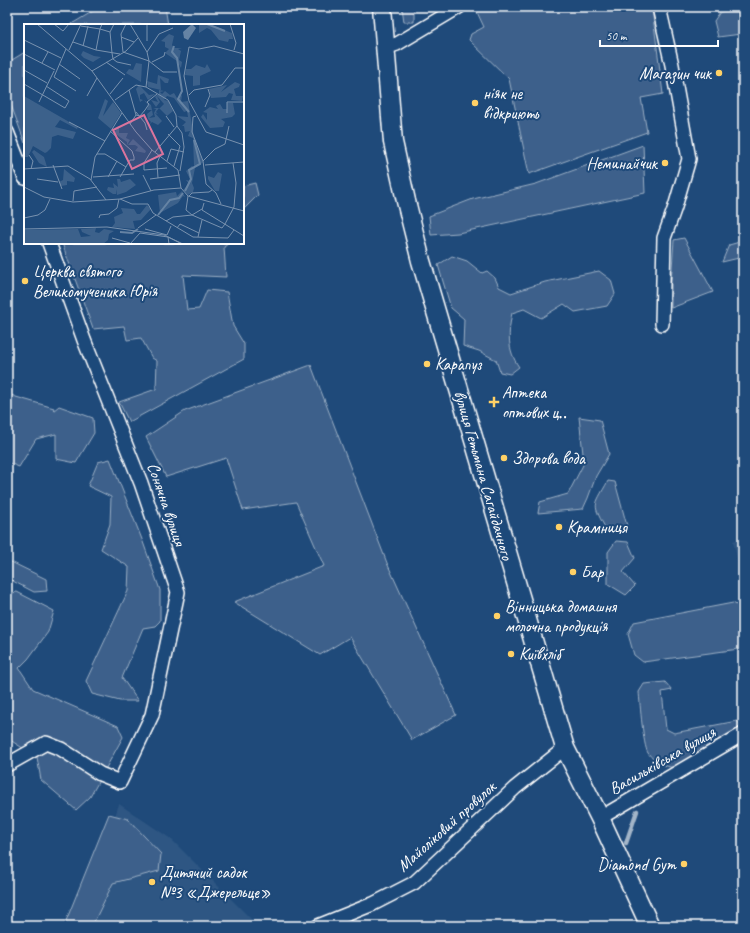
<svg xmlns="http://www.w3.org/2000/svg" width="750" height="933" font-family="Caveat,sans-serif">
<rect width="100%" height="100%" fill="#1f4a7a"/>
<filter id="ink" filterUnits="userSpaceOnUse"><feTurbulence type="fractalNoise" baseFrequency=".025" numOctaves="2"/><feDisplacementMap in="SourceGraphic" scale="8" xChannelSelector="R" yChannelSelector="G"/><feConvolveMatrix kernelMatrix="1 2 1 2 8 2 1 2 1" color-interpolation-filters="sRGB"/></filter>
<g filter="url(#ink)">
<path fill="#2e5683" d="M743,538V583L733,541Z
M119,804L171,839L258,926H74L113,823Z"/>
<path fill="#3c618b" stroke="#9eb0c5" d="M100,7H165L168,25H70Z
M402,7H414V22H404Z
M480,7H651L652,9L663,94L641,98L647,132L529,174L509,79L469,40L471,34L484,27L476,10Z
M738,9C743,18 744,24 741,34L718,37L714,21L720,12Z
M25,52V143L7,94V63Z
M643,145L645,193L458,233L431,235L429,216L473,199L536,184Z
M255,183L258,195L243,210V186Z
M684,238L713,292L671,308V283L674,240Z
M743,241V257L722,262L729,245Z
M62,243H229L224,247L226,277L183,275L187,310L199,309L207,290L227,292L233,326L244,344V359L129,422L119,402L156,389L157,361L152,358L141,338L127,340L124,326L93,329Z
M452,256L467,261L482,273L487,271L495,278L499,287L511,293L545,282L599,271L611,280L615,294L607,306L575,312L564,304L541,318L524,309L512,313C508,333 507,350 519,367L510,374L500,372L496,360L479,351L463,346L464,319L451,308L438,265Z
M311,365L387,563L456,715L412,740L350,637L320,655L234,602L324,566L296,502L243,510L226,458L166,477L146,437L185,411Z
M7,393L16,397L54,408L53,411L59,406L93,418L94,433L76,463L56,459V434L36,439L19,467L7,462Z
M579,417L600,420L609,454L596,476L588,498L583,509L538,513L540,502L568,494L584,463Z
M110,459L143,542L160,590V621L155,626L143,628L122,678L138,701H120L92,694L86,681L128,591L129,567L101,549L110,524L111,497L88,486L98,462Z
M608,481L615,482L627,526L622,532L607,531C592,503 593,508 608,481Z
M616,541L628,542L635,558L623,572L635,586L626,595L608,584V552Z
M7,560L46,579L47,591L34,592L7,578Z
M17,592L54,611L48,632L28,659L19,668L33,689L118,726L123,737L90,797L76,810L41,780L37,757L10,740L7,736V594Z
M733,603L743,609V647L739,649L643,662L634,655L628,634L634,622Z
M665,682L672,690L662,692L666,729L674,733L737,721L743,728L675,768C664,766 655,763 648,753C643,745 640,704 639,692L644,684Z
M109,814L128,819L161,854L159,871L113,883L92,926H64Z"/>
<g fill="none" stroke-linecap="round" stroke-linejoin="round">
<path stroke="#a3b5c8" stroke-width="4.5" d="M626,843L637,811"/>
<g stroke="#fff" stroke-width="16">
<path id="minor" d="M659,7L672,65L689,159L675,207L664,238L662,324
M385,48L397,44L459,7
M7,132L25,178
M7,765L46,743L61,749L100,774L120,782L152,715L178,592L141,483L84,340L49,243
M600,818L743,734
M318,926L373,904L414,883L515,788L565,748"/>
</g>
<g stroke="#fff" stroke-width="21">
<path id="secondary" d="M382,7L393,142L406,201L421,261L565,748L600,818L650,926"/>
</g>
<use href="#minor" stroke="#1f4a7a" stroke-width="13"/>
<use href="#secondary" stroke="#1f4a7a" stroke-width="18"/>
</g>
</g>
<g fill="#ffd166" stroke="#1f4a7a" stroke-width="1.5">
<circle cx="719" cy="73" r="4"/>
<circle cx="475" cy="103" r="4"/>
<circle cx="665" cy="163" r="4"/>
<circle cx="25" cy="281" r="4"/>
<circle cx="427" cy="364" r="4"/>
<path d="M492 396h4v4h4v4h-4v4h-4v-4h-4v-4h4z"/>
<circle cx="504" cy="458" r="4"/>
<circle cx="559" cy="527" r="4"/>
<circle cx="573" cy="572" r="4"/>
<circle cx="497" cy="616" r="4"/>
<circle cx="511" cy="654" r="4"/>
<circle cx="684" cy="864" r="4"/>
<circle cx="152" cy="882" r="4"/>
</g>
<g text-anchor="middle" stroke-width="4" stroke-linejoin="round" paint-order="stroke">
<g font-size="17" fill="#fff" stroke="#1f4a7a" text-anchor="start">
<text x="711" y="79" text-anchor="end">Магазин чик</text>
<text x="483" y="99">ніяк не<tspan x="483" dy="20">відкриють</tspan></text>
<text x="657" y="169" text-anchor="end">Неминайчик</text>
<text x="33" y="277">Церква святого<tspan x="33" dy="20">Великомученика Юрія</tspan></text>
<text x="435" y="370">Карапуз</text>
<text x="502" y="398">Аптека<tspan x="502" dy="20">оптових ц‥</tspan></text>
<text x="512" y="464">Здорова вода</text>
<text x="567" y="533">Крамниця</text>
<text x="581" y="578">Бар</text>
<text x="505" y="612">Вінницька домашня<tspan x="505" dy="20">молочна продукція</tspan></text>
<text x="519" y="660">Київхліб</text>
<text x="676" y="870" text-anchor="end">Diamond Gym</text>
<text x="160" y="878">Дитячий садок<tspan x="160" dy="20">№3 «Джерельце»</tspan></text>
</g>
<g font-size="17" fill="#fff" stroke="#1f4a7a">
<text transform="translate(484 475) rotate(74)" y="6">вулиця Гетьмана Сагайдачного</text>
<text transform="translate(167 504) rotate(71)" y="6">Сонячна вулиця</text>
<text transform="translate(662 760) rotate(-30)" y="6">Васильківська вулиця</text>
<text transform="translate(446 826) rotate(-42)" y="6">Майоліковий провулок</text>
</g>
</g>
<g transform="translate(24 24)">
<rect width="220" height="220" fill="#1f4a7a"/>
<path d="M171,0H185L208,9L209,15H205L204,18L195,16L187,6L183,4L175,9V1ZM145,10L150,12L148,21L150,24H158L154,25L157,27L155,36L158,38L157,44L153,37L141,29L145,25L141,23V18L137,17ZM59,27L70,32L77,33L69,38L60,34L57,31ZM112,39L118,40L117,58L102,49L105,45L109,46ZM183,40L187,47L176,52V61L169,62V52L161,51L162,45H167L172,41L181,44ZM134,51L145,55L144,59H141L136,54L137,66L124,63L123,57L133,60ZM211,58L216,60L215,63L210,65L212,72H209H219L218,77L207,76L209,70L205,69L202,73L187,74L185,65L203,61L197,68ZM115,61L125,71L131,70L124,76L120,69L116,71V75L119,76L116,78L112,65ZM135,66L140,67L136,68L138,70L141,67L146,71L150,69L153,74L158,71L157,78L164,77L170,113L179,138L177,140L170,142L169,114L164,112L166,107L161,108L160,102H158L162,98L153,92L164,93L163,87L160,88L150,74L143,72L140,76L145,77L149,87L143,92L135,84L132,88L134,90L131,89L138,97L134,101L128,98L124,102L127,98L122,93L124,95L123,90L128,86H123L124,81L120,76L127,81L129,91L125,94L131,93L130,89L132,85L129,84H136L140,80L133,72L136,78L132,83L127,76L134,78L131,73L133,71H135ZM0,72L54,103L53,105L36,96L31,103L52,108L49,115L34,111L28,113L27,124L23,128L21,129L9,122L4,133H0ZM81,75L84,77L79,92L89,78L97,89L87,105L74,94ZM203,79H209L211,90L208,93L197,95L201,98L199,103L186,104L177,93L179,90L183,96V89L179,88L186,83L194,85L192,82L196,80L199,85H203ZM95,102V109H104L102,114L106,116L103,121V118L90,109ZM109,115L122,127L121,129L111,127L114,123L111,121H104ZM10,126L20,133L23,143L15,139L8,128ZM168,142L171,144L168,159L170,164L169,168L164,171L159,166L165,160L162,156L167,157L162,147ZM40,145L51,154L50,158L43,157V161L37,162L35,158L39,156ZM194,148L198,150L195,167H191L184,155V152L190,154ZM93,155H96L97,158L106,155L112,161L102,168L93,171L92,165V170H89L83,166L84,163L90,164L89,159L94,163ZM158,167L161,173L159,172L154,179L136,189L134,171L152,168L153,172ZM123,181L127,185L117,196L109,197L111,205L88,203L91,199L90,193L99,189L97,184L110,185L113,190H116ZM72,204L71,208L75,209L80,205L90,207L85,210L84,216L79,220H0L1,206L54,205L57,213L67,212L58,208L57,205Z" fill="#3c618b"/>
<path d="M168,0L172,4L164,16L160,14L159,8Z" fill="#6583a4"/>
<path fill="none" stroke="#6583a4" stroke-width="2" d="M183,0L201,7M150,22L148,28L153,34L158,67L154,75L165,88M161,167L167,155L165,146L176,140L170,116M134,191L146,176L155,174L159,169M96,208L108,209L114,205"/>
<path fill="none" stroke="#7992af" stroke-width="1" d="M13,0L68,47L112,108L128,126L154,146L157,164L164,172L220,187M30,0L39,7L45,0M102,0L97,10L99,28L125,37L139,48H153M106,0L123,28L125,37L122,63L144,76L152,91L153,102L158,109L160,123L156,147M206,0L212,19L210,26M57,2L76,5L78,0M97,13L110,18M0,16L37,34M123,17V0M49,18L72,26L96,30M59,22L64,2M42,25L30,53L52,67M45,26L57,0M72,26L76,5L86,8M123,28L135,10L149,4M88,29L86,8L90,0M88,29L89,35L93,38L107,41M0,30L31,46M220,30L190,22L175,25L165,23L160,52L165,77L182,108L220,121M82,38L101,51M128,38L140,32L141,28M18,39L24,28M35,40L56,55M0,46L23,59M68,47L102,27L114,14M0,60L41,84L45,77L22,62M105,66L112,91M86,70L99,54M165,71L170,66L198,61L211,44H220M63,72L73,54M91,76L112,61L122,63M15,78L30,47M181,83L186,71L184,65M112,88L121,99L123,106M203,89V78H220M142,92L150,103M172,92L169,93L168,108L179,137M45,98L81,117M106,100L112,91L116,92L121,86L125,80L123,78L133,70M86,107L108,127L110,133V136H106L96,153M144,110L156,122L150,142M128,126L120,139V146L143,144M131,128L153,102M73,130H81L102,143M5,131L9,137L7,145M143,137L147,125L160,128M29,141L38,165M181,141L220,138M0,145L44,142L66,155L82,176M119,151L127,167M69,153L110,150M84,153L93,137M134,154L133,139L136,132M13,155L34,158M126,155L156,151M67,156L71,133L98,89M0,163L20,173L49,178L96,175L130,166L157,164M164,172L162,186L168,191L178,185M165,172L168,169L185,168L188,166M96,175L108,180H124L129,189L169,213L204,214L210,206M49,177L50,167L73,163M180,179L178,186L220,212M197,180L192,169L182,160L179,137L191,125L201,120L205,102M0,194L14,191L21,186L26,175M75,194L76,191L85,190L93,184L95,175M142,197L149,193L168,191L198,204L201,200M201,200L210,183L212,159L209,139M114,204L132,191M153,204L156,200L175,209M0,205L83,203L140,211L159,220M121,205L143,211L147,202M116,209L144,213L145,220M144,213L158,220M174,213L178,196M88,214L106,219M106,220L116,209"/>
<path fill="#da749d" fill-opacity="0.15" stroke="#da749d" stroke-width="2" d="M120,91L139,130L108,145L89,106Z"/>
<rect width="220" height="220" fill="none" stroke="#fff" stroke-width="2"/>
</g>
<rect width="750" height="933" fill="none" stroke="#1f4a7a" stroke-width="24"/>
<rect x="12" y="12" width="726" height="909" fill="none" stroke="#fff" stroke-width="1.5" filter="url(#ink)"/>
<path d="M600 40v6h118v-6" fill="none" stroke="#ffffff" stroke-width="2"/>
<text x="606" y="40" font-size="12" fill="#ffffff" stroke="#1f4a7a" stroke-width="3" paint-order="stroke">50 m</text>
</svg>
